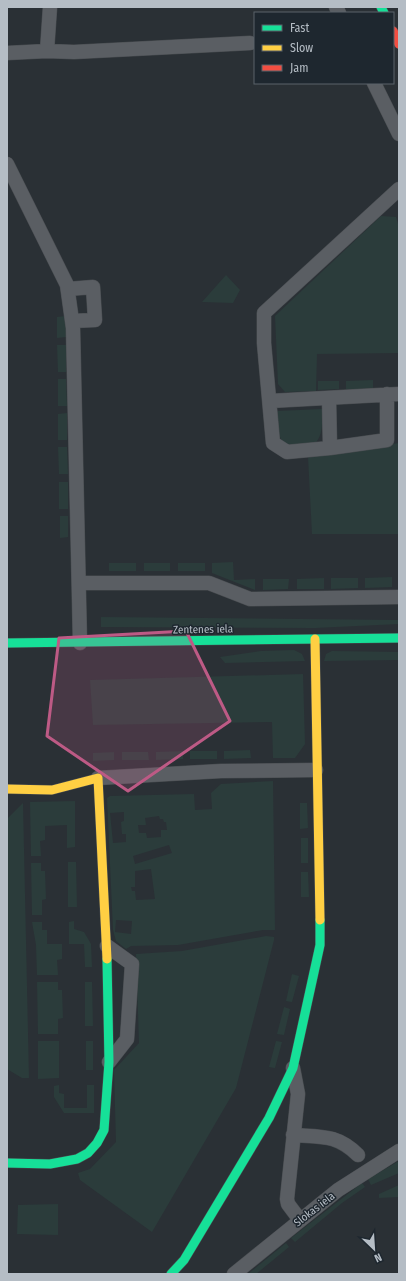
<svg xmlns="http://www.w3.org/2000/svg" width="406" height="1281" font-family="'Fira Sans Condensed',sans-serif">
<rect width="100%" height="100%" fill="#2a3035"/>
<path fill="#2b3c3b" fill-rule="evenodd" d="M381,216L396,217L399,227V353L317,354L316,391L285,392L278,384L275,316Z
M226,275L240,290L233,303L202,302Z
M66,316V337L57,338V317Z
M57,345H66V372H58Z
M58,379H66L67,406H58Z
M373,380V389H346V381Z
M318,381H339V389L318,390Z
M322,409C322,423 324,435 313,446C278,447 279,444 277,411Z
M67,413V440H58V414Z
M399,443V534H312L308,457Z
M58,447H67L68,474H59Z
M59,482H68V509H59Z
M60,516H68V537L60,538Z
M233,562L234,580L255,579V590L212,573V563Z
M109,563H136V571H109Z
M144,563H170V571H144Z
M178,563H205V571H178Z
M392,577V587L365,588V578Z
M324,578V589H297V579Z
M331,578H358V588L331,589Z
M263,579H289L288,589L263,590Z
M101,617L399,620V624L315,628L101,627Z
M294,650L302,654L305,661L225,663L220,657L261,651Z
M332,651L399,652V660L324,661L326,654Z
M303,674L305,744L295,758H273L272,722L93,725L90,680Z
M250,750L251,758L224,759V751Z
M183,751V759L156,760V752Z
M190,751H217V759H190Z
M114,752V760L93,761V753Z
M122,752H148L149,760H122Z
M273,781L275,930H263L178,945L131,946L126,949L116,941L113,930L107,798L110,796L194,794L195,810L212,809L211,793L221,784ZM124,812V821L121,822L122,834H126V842L113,843L110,813ZM159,816L160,819H163L164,822H166L167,830H161V837L147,838L146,833H139L138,825H146L145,818ZM169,845L172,853L135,864L133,856ZM151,869L155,899L136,900L135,891H132L131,887H135V871ZM116,920L132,921L131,934L115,932Z
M75,801V847L67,848V825L45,826V840L40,841L41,856H31L30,802Z
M23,803L29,1078H22L7,1069V819Z
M300,803H307L308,828L300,829Z
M301,838H308V863H301Z
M68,862H76L77,907H68Z
M31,863H41V871H45L46,899L42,900V915H32Z
M301,872H308L309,897H301Z
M74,921V929L84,932L91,944L92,967H85L84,944H69V922Z
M32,922H42V930H47V944H62V959L57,960L58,975H37L36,945Z
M266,936L274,937V940L236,1088L152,1232L80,1180L78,1173L90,1169L116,1142L114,1070L139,1043L136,954L182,951Z
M292,974L299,976L292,1002L286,1001Z
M37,982H58V990H62L63,1018L58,1019V1034H38Z
M85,982H92L93,1026H85Z
M284,1007L290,1009L284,1035L277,1034Z
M38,1041H59V1078L38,1079Z
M86,1041H93V1070H86Z
M276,1041L282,1042L275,1068L269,1067Z
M59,1085V1093L64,1094V1108H87V1085H94V1113H64L54,1097V1086Z
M399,1161V1173L371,1185L368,1179Z
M362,1183L365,1187L342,1203L295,1242L291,1238Z
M399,1185V1197L379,1198V1194Z
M58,1204V1235L17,1234L18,1205Z
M286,1243L289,1247L256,1274H248Z"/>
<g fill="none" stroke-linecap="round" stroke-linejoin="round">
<g stroke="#484c50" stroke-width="15">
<path id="street" d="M336,7L339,13
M47,51L74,52L250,43
M7,53L47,51L50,7
M374,83L399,134
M7,164L67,285L73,328L80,643
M68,289L93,287L95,320L72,321
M329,398L330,448L287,452L273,443L264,343V313L399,189
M270,401L399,394
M330,448L387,440V394
M79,583H209L250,599L399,597
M98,778L221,771L316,770
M107,946L132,964L127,1039L109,1062
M293,1068L298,1094L287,1199L288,1204L300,1220
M293,1135C321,1137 337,1134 358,1155
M234,1274L338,1190L399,1151"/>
</g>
<g stroke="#484c50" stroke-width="10">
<path id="fast" d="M381,7L384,13
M7,643L399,638
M7,1163L50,1164L77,1159L88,1153L97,1143L104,1130L109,1062L107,959
M171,1274L184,1260L269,1118L293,1068L320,945V920"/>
</g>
<g stroke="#484c50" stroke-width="10">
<path id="slow" d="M315,639L320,920
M7,789L52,790L98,778L107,959"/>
</g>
<g stroke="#484c50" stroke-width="10">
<path id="jam" d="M393,31L399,44"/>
</g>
<use href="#street" stroke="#5a5e63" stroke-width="14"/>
<use href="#fast" stroke="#16e098" stroke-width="9"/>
<use href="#slow" stroke="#ffcf43" stroke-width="9"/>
<use href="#jam" stroke="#f24e42" stroke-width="9"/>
</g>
<path fill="#bd5a85" fill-opacity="0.2" stroke="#bd5a85" stroke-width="3" stroke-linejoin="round" d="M186,631L230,721L128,791L47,736L59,638Z"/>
<g text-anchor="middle" stroke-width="3" stroke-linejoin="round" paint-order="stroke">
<g font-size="11" fill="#b5bdc5" stroke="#1e272f">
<text transform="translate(203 629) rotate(-1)" y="4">Zentenes iela</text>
<text transform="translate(314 1209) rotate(-38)" y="4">Slokas iela</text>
</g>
</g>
<rect width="406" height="1281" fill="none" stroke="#b5bdc5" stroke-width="16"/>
<rect x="254" y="12" width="140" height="72" fill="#1e272f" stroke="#5a636b"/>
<rect x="262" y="25" width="20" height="6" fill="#16e098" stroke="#5a636b"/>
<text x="290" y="32" font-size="12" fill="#b5bdc5">Fast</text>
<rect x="262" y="45" width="20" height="6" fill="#ffcf43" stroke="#5a636b"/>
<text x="290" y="52" font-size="12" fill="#b5bdc5">Slow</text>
<rect x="262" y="65" width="20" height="6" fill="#f24e42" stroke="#5a636b"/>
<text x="290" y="72" font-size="12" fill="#b5bdc5">Jam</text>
<g transform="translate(374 1249) rotate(155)" stroke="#1e272f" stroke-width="3" paint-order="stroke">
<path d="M0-3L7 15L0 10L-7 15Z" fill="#b5bdc5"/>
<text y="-6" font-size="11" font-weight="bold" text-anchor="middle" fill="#b5bdc5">N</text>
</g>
</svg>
